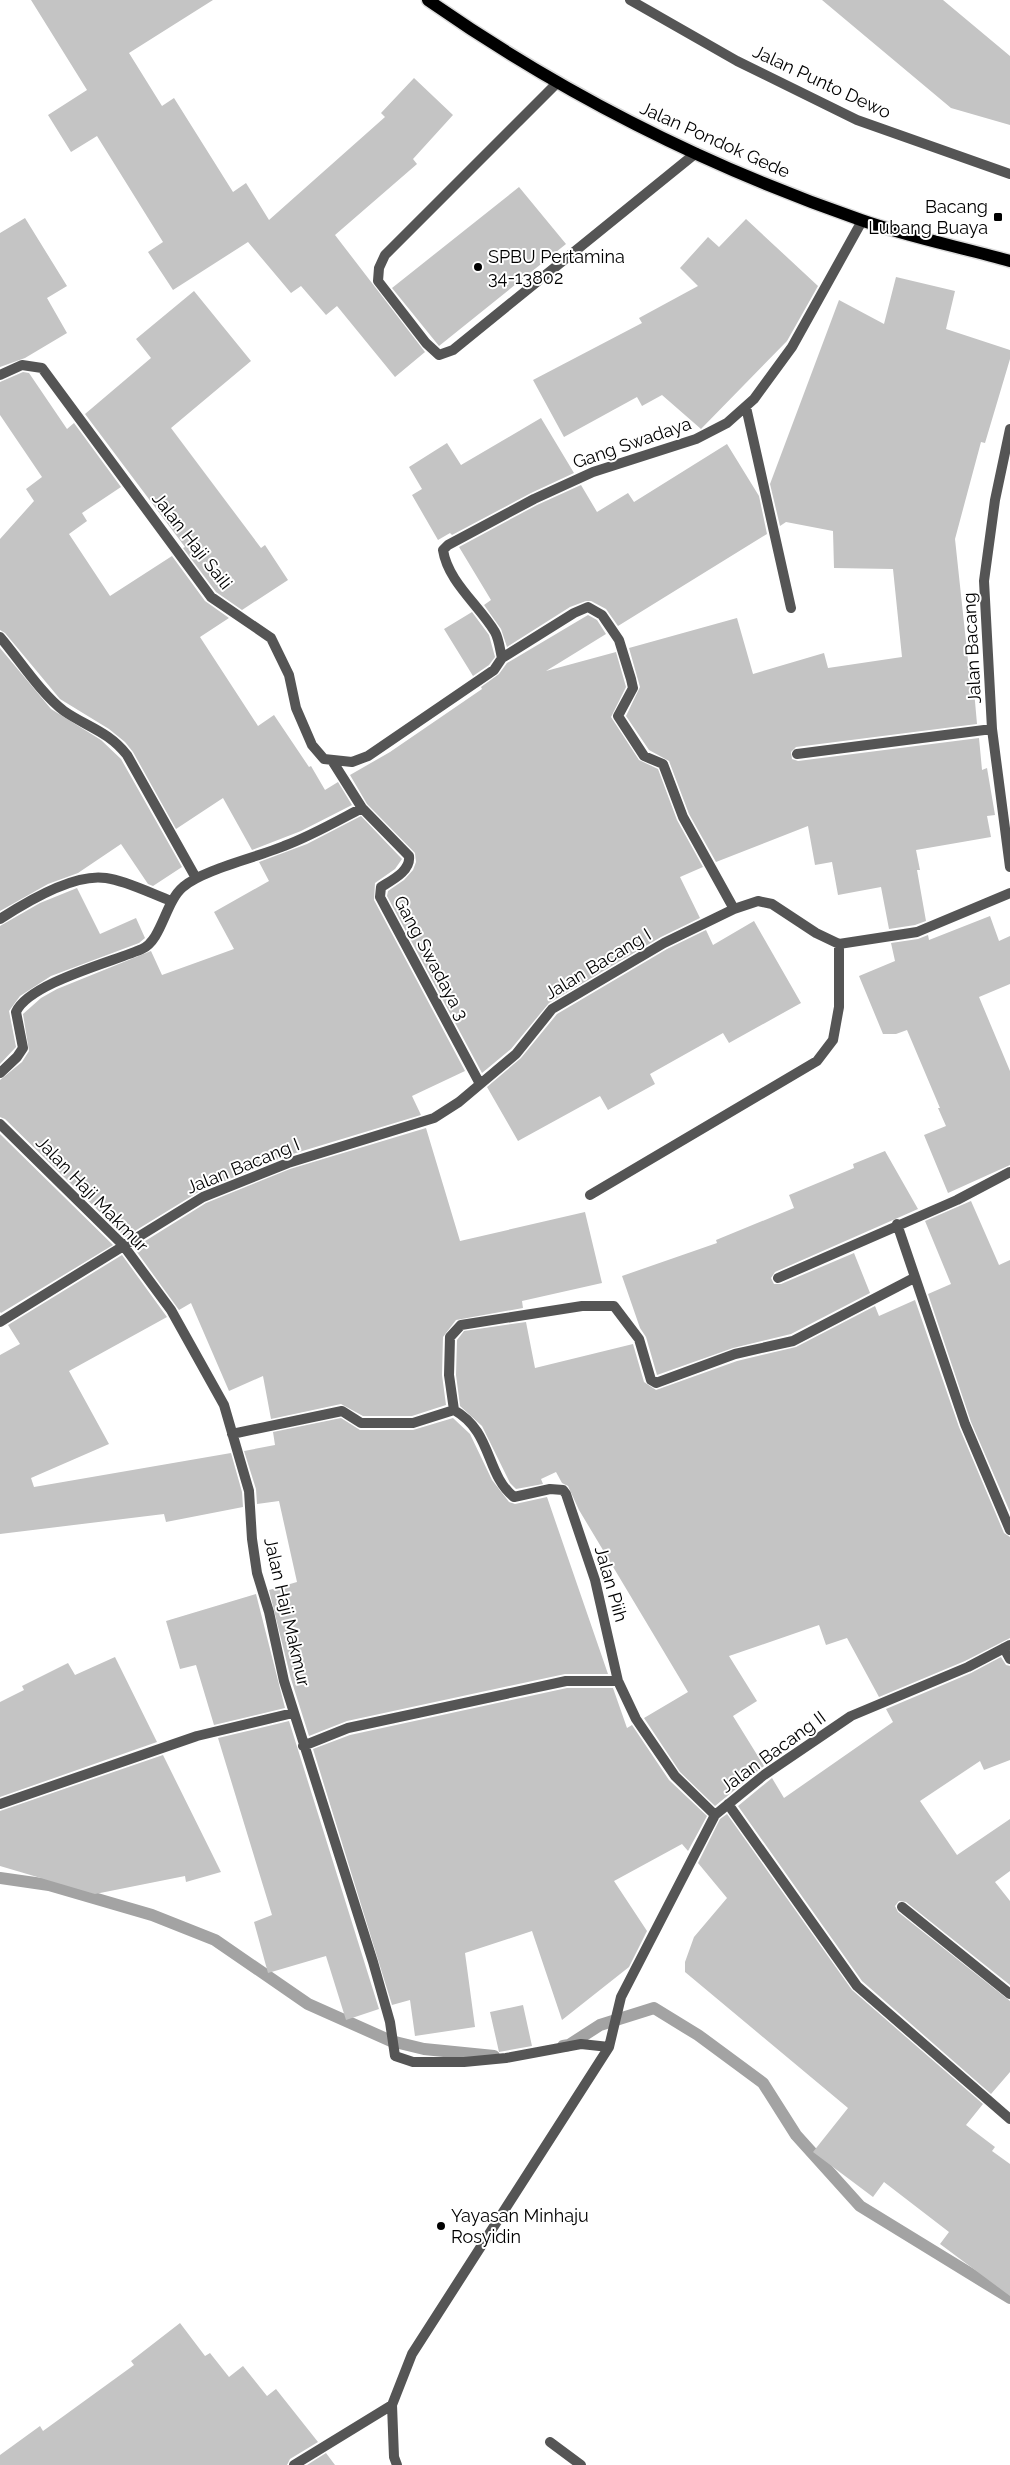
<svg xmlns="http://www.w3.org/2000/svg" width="1010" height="2465" font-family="Raleway,sans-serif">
<rect width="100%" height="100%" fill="#fff"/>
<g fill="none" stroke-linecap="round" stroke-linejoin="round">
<path stroke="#a3a3a3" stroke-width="12" d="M0,1878L49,1885L152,1915L215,1940L308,2004L391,2041L424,2049L494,2056
M563,2046L569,2045L600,2025L654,2008L698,2035L763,2083L796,2135L860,2206L1010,2298"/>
</g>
<path fill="#c4c4c4" d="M31,0H213L129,53L162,106L174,98L233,192L246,183L269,220L385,117L381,113L414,78L453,115L413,159L417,164L335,235L425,352L395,377L337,306L326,315L301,286L291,293L248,242L173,290L148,252L163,242L97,136L71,152L48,115L87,90Z
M822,0H943L1010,56V125L951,108Z
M519,187L566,244L439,346L392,288Z
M25,218L67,286L47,298L67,333L25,358L0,367V233Z
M746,219L818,286L787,341L701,429L662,395L642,406L637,397L564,437L533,380L642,323L639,318L698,286L680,268L708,237L719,247Z
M896,277L955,291L946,329L1010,350V359L985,443L981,442L955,539L970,679H973L977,724L796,747L791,752L792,759L798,761L979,738L982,770L987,768L995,815L987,816L991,837L916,850L920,870H917L926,921L915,925L889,929L881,887L838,895L832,862L815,865L808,826L716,862L689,814L669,761L649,750L626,716L640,687L629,648L737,618L753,674L824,653L828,668L902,657L893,569L834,568L833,531L786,522L780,526L770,484L839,300L884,324Z
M194,291L251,361L171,428L261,548L265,545L288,580L242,610L216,592L183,548L185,547L85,414L151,358L136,339Z
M23,372L29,373L67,429L74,423L121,487L82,513L87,521L69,534L110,596L172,556L205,601L229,618L200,637L258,726L274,715L309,767L311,766L325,790L338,782L352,805L301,831L252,850L223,798L176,829L133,752L125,742L109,729L60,699L5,633L0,630V539L34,501L26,489L42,477L0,415V382Z
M541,418L574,473L531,493L452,535L450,533L438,540L412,495L422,489L409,467L447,443L461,465Z
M727,444L759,496L767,534L618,626L606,609L591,601H586L570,607L507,647L501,629L484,605L491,600L459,547L537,505L581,485L597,512L628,493L634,502Z
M472,612L489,635L495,657L489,665L473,676L444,629Z
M588,615L597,620L606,634L546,671L616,652L626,687L611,717L639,760L658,769L677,820L703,867L680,877L700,918L661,937L549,1003L511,1049L482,1073L387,896L388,891L404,880L413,870L416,862L415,853L367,804L350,775L390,752L482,689L481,687L499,674L507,663Z
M0,648L51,709L101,740L121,759L182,867L153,886L148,884L121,844L78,873L48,884L0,911Z
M361,816L402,859L395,869L375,883L374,900L465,1071L412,1096L421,1115L286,1156L200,1191L125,1237L5,1119L0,1117V1080L22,1062L29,1051L23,1014L41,998L57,989L151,951L162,975L234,949L214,912L269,881L259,862L307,844Z
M77,888L100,934L136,918L145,938L139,943L51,976L20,996L9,1011L16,1047L0,1064V926L40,903Z
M990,916L999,941L1010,936V984L979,997L1010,1071V1165L948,1193L924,1135L946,1126L938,1108H940L907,1030L896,1034H883L859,976L895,961L891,943L918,939L928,935L929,940Z
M754,921L801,1003L729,1043L723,1033L650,1074L655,1084L608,1110L600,1096L518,1141L487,1087L521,1058L557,1014L667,949L706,930L713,945Z
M426,1128L460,1241L585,1212L602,1283L522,1301L523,1308L456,1320L443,1337L442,1375L446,1405L412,1416H363L341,1404L271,1419L263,1376L229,1391L191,1303L179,1310L134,1248L206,1203L290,1169Z
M0,1134L113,1245L1,1313L0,1312Z
M885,1151L918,1209L775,1272L771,1278L774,1284H781L854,1253L870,1293L791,1334L733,1348L657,1375L646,1337L640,1328L622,1276L717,1243L716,1240L794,1208L789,1195L854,1168L853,1164Z
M971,1201L999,1265L1010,1260V1512L971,1422L928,1294L951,1284L925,1221Z
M122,1255L167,1317L69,1371L109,1444L31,1478L34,1487L231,1453L242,1492L243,1507L166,1522L164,1514L0,1534V1355L20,1344L8,1325Z
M915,1300L959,1427L1004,1533L1010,1537V1638L965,1661L879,1697L847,1638L826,1645L819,1625L729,1656L757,1701L733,1716L764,1766L715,1806L680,1772L644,1718L688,1692L579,1510L568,1486L562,1483L556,1472L541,1479L543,1484L516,1489L510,1483L482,1426L460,1406L456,1375L457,1340L464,1331L526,1322L535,1368L633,1344L644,1382L656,1390L737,1361L796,1347L875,1306L879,1316Z
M341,1418L360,1430H413L453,1418L470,1434L492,1480L509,1502L515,1504L547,1497L608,1674H565L347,1721L309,1736L291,1679L269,1590L297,1582L279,1501L257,1504L256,1489L244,1451L275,1445L273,1432Z
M256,1594L285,1708L214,1725L196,1665L180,1669L166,1621Z
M115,1657L157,1742L0,1797V1702L24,1690L22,1686L68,1663L75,1675Z
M1001,1657L1006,1665L1010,1666V1760L984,1770L980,1761L920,1801L957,1855L1010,1819V1871L995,1882L1010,1901V1985L906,1902L899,1901L895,1906L898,1912L1010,2001V2072L991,2094L862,1981L738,1806L772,1778L784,1798L893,1722L886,1709L971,1673Z
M567,1688H613L627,1728L632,1725L669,1780L707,1816L688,1851L682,1844L614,1881L647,1931L629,1967L562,2020L532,1931L465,1953L475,2027L415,2036L410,2000L392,2005L313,1749L350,1735Z
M289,1721L379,2009L346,2020L326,1956L268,1973L254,1922L272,1915L218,1738Z
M163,1755L221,1872L186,1882L185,1876L95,1894L0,1866V1811Z
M727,1814L852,1990L983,2104L966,2125L995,2147L992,2151L1010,2164V2296L940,2244L949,2232L884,2182L873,2197L813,2152L848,2108L685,1972V1962L694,1937L727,1898L698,1863L720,1819Z
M523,2005L532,2046L499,2052L490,2012Z
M180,2323L205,2356L210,2353L229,2377L243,2366L267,2396L276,2389L318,2442L290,2459L287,2465H0V2455L40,2426L43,2431L134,2365L131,2361Z
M326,2453L335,2465H307Z"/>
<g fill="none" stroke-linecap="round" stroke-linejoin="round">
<g stroke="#dbdbdb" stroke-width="15">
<path id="primary" d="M428,0C561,93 708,167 861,220C909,237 961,247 1010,261"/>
</g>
<path stroke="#555" stroke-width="10" d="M558,82L385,255L379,268L378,281L426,343L439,355L453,350L696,153
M550,2442L581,2465"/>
<path stroke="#555" stroke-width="10" d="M630,0L737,61L857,120L1010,174
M0,375L22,365L42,368L211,597L271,638L289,675L296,708L312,745L324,759L352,762L368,756L494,670L502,658L574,613L588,607L602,615L619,640L631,679L633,688L618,716L644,756L663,764L683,817L734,909
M746,407L791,608
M1010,429L995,500L984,581L992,729L1010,867
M0,637C18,658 42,695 64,711C87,727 108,731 127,755L196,878
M502,658C500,650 499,639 495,632C479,605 448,582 443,550L448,545L534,499L593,472L696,439L727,423L754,399L792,347L862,221
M797,754L992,729
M333,762L362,808L409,856C411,871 392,880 381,887L380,897L480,1084
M0,919C26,902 75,873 106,878C127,881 150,893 171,901
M0,1073L17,1057L23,1048L16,1012C29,983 112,962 142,949C162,940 165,902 183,887C202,870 258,857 284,846C311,836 337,821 362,808
M0,1124L123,1245L171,1310L224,1405L249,1491L252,1539L257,1573L269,1612L284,1681L373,1962L390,2022L395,2056L413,2062H464L506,2058L581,2044L609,2047
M590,1195L817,1061L833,1040L839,1007V944
M897,1224L965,1424L1010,1530
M778,1278L957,1200L1010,1172
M0,1322L203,1197L288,1163L434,1118L459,1102L516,1054L552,1009L664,943L734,909L758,901L772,904L816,933L839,944L917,932L1010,893
M454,1410C493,1432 485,1474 514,1497L550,1489L563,1490L566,1494L595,1580L618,1681L636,1719L675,1776L715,1815
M232,1434L342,1411L361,1423H413L454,1410L449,1375L450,1337L461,1325L582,1306H614L639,1339L651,1380L656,1383L735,1354L793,1341L914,1278
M1004,1648L1010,1659
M303,1746L348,1728L566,1681H618
M0,1804L197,1736L293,1713
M728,1804L857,1986L1010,2119
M902,1907L1010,1994
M294,2465L392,2405
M397,2465L394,2457L392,2405L412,2354L609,2047L621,1997L715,1815L764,1775L851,1716L968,1667L1010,1645"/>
<use href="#primary" stroke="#000" stroke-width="12"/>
</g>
<g fill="#000" stroke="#fff" stroke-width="2">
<rect x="993" y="212" width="10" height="10" rx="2.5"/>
<circle cx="478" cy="267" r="5"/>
<circle cx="441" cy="2226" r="5"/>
</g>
<g text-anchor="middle" stroke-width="4" stroke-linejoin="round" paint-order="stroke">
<g font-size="18" fill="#000" stroke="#fff">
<text transform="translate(822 82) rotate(25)" y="6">Jalan Punto Dewo</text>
<text transform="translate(715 140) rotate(24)" y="6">Jalan Pondok Gede</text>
<text transform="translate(632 443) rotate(-19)" y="6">Gang Swadaya</text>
<text transform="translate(192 541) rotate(52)" y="6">Jalan Haji Saili</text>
<text transform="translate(972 648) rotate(-93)" y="6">Jalan Bacang</text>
<text transform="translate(431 958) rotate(62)" y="6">Gang Swadaya 3</text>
<text transform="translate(598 964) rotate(-31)" y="6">Jalan Bacang I</text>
<text transform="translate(243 1166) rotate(-22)" y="6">Jalan Bacang I</text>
<text transform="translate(92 1194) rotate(46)" y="6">Jalan Haji Makmur</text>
<text transform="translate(611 1584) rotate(74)" y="6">Jalan Piih</text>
<text transform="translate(287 1612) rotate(77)" y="6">Jalan Haji Makmur</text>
<text transform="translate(773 1752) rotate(-36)" y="6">Jalan Bacang II</text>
</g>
<g font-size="18" fill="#000" stroke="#fff" text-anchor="start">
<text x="988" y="213" text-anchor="end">Bacang<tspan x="988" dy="21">Lubang Buaya</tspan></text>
<text x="488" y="263">SPBU Pertamina<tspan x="488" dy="21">34-13802</tspan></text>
<text x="451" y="2222">Yayasan Minhaju<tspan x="451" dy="21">Rosyidin</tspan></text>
</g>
</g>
</svg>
